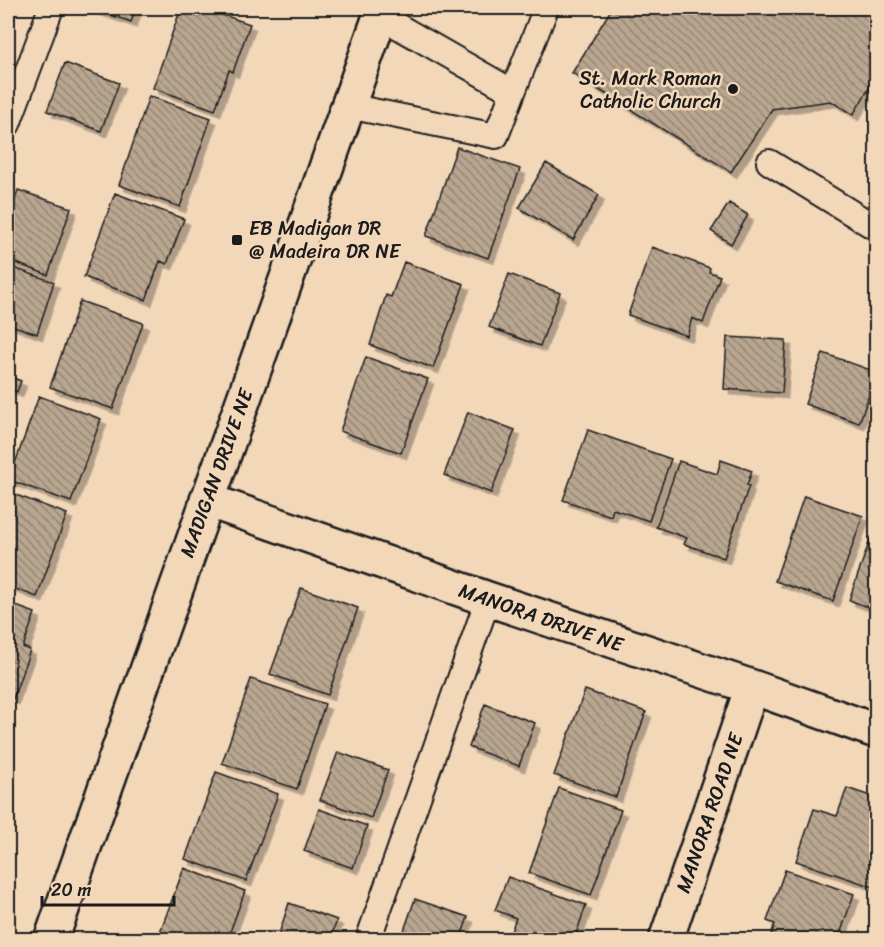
<svg xmlns="http://www.w3.org/2000/svg" width="884" height="947" font-family="Sriracha,sans-serif">
  <defs>
    <pattern id="building-back-hatch" width="6" height="6" patternUnits="userSpaceOnUse" patternTransform="scale(1.5)"><rect width="6" height="6" fill="#b9a690"/><path d="M-1 5l2 2M0 0l6 6M5-1l2 2" fill="none" stroke="#968675"/></pattern>
    <filter id="shadow"><feDropShadow dx="5.5" dy="5.5" stdDeviation="0" flood-color="#0004"/></filter>
  </defs>
  <rect width="100%" height="100%" fill="#f2d7b9"/>
  <filter id="ink" filterUnits="userSpaceOnUse"><feTurbulence type="fractalNoise" baseFrequency=".0167" numOctaves="2"/><feDisplacementMap in="SourceGraphic" scale="12" xChannelSelector="R" yChannelSelector="G"/><feConvolveMatrix kernelMatrix="1 2 1 2 8 2 1 2 1" color-interpolation-filters="sRGB"/></filter>
  <g filter="url(#ink)">
    <path fill="url(#building-back-hatch)" stroke="#1c1c1c" stroke-width="1.5" filter="url(#shadow)" d="M90,8H136L131,22Z
      M181,8H202L250,24L233,72L229,70L215,110L153,88Z
      M612,8H876V77L853,115L831,101L772,109L731,172L572,73Z
      M65,63L119,83L101,131L47,111Z
      M149,96L211,118L180,207L119,185Z
      M457,147L520,169L488,258L426,236Z
      M546,163L599,195L573,240L519,208Z
      M18,190L71,208L48,275L8,260V221Z
      M115,193L184,219L167,264L160,261L146,300L84,277Z
      M729,203L748,215L731,244L711,231Z
      M652,247L710,268L709,272L720,276L703,323L692,318L687,336L628,315Z
      M404,262L464,284L433,368L370,345L386,295L391,297Z
      M8,266L54,282L37,334L8,324Z
      M509,274L560,293L540,346L489,327Z
      M80,301L143,323L113,409L50,387Z
      M727,337L786,340L782,393L724,389Z
      M823,353L876,372V376L859,423L805,404Z
      M366,357L428,379L401,453L340,431Z
      M8,376L21,381L17,392L8,388Z
      M39,396L101,419L71,502L9,480Z
      M468,412L515,430L491,493L444,475Z
      M588,430L671,459L649,521L613,509L611,516L563,500Z
      M721,460L752,471L747,485L749,486L724,558L684,544L687,538L656,527L679,461L717,474Z
      M8,492L67,514L37,597L8,586Z
      M804,496L863,516L833,601L775,581Z
      M871,537L876,539V610L849,600Z
      M301,588L358,608L328,695L270,674Z
      M8,603L35,613L23,647L30,650L13,699L8,697Z
      M251,679L325,704L297,789L222,763Z
      M585,690L646,712L616,797L554,775Z
      M485,704L535,723L519,766L469,747Z
      M338,752L388,770L371,818L320,800Z
      M216,772L278,794L246,881L185,859Z
      M559,788L621,810L591,895L529,873Z
      M847,788L876,798V888L796,861L814,809L837,816Z
      M319,809L367,826L353,868L304,851Z
      M184,868L245,891L227,940H157Z
      M785,870L854,894L838,940H769L775,924L767,921Z
      M508,877L586,905L574,940H508L516,918L495,910Z
      M415,899L468,917L460,940L401,939Z
      M289,903L337,920L330,940H277Z
      M869,932L876,933V940H868Z"/>
    <g fill="none" stroke-linecap="round" stroke-linejoin="round">
      <g stroke="#1c1c1c" stroke-width="28">
        <path id="service" d="M380,16L513,92L546,8
          M348,106L496,136L513,92
          M8,124L51,8
          M769,162L876,228
          M368,940L488,599"/>
      </g>
      <g stroke="#1c1c1c" stroke-width="38">
        <path id="minor" d="M207,500L488,599L752,687L876,731
          M666,940L752,687"/>
      </g>
      <g stroke="#1c1c1c" stroke-width="38">
        <path id="tertiary" d="M51,940L383,8"/>
      </g>
      <use href="#service" stroke="#f2d7b9" stroke-width="24"/>
      <use href="#minor" stroke="#f2d7b9" stroke-width="33"/>
      <use href="#tertiary" stroke="#f2d7b9" stroke-width="33"/>
    </g>
  </g>
  <g fill="#1c1c1c" stroke="#f2d7b9" stroke-width="2">
    <circle cx="733" cy="89" r="6"/>
    <rect x="231" y="234" width="12" height="12" rx="3"/>
  </g>
  <g text-anchor="middle" stroke-width="5" stroke-linejoin="round" paint-order="stroke">
    <g font-size="20" fill="#1c1c1c" stroke="#f2d7b9" text-anchor="end">
      <text x="721" y="85">St. Mark Roman<tspan x="721" dy="23">Catholic Church</tspan></text>
      <text x="249" y="235" text-anchor="start">EB Madigan DR<tspan x="249" dy="23">@ Madeira DR NE</tspan></text>
    </g>
    <g font-size="20" fill="#1c1c1c" stroke="#f2d7b9">
      <text transform="translate(216 473) rotate(-70)" y="7">MADIGAN DRIVE NE</text>
      <text transform="translate(541 617) rotate(19)" y="7">MANORA DRIVE NE</text>
      <text transform="translate(709 813) rotate(-71)" y="7">MANORA ROAD NE</text>
    </g>
  </g>
  <rect width="884" height="947" fill="none" stroke="#f2d7b9" stroke-width="30"/>
  <rect x="15" y="15" width="854" height="917" fill="none" stroke="#1c1c1c" stroke-width="2" filter="url(#ink)"/>
  <path d="M42 896v9h132v-9" fill="none" stroke="#1c1c1c" stroke-width="3"/>
  <text x="51" y="896" font-size="18" fill="#1c1c1c" stroke="#f2d7b9" stroke-width="4.5" paint-order="stroke">20 m</text>
</svg>
